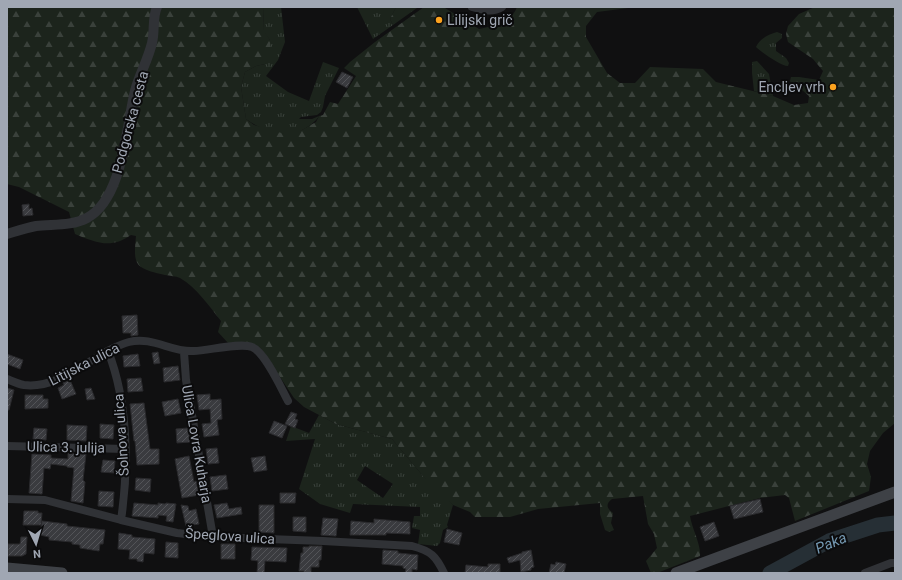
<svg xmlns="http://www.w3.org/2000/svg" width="902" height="580" font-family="Roboto,sans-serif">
  <defs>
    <pattern id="grass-tufts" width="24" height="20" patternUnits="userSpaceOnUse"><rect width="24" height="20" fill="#1c241c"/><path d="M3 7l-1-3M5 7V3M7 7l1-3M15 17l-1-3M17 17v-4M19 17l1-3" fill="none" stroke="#3a413b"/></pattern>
    <pattern id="forest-firs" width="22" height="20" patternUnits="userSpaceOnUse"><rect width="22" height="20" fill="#1c241c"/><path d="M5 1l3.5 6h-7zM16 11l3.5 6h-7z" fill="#3a413b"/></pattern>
    <pattern id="building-hatch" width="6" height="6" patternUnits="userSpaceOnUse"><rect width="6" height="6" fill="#3a3b3f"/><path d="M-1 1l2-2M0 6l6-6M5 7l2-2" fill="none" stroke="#535458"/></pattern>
  </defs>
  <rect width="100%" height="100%" fill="#101011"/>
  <path fill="url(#grass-tufts)" fill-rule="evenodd" d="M263,7H281L285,42L278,60L266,76L288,92L309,101L323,62L339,68L325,96L323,107L321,112L317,115L301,117L299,119H312L319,116C314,125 295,136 284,134C271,132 256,127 246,119L241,87L245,72L256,66L265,64L270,40L264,32Z
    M357,7H396L390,19L393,25L373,39Z
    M777,32L782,34V38L776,43V51L786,58L789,63L788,66C781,66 761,52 756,47C759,39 769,34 777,32Z
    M757,61L769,74L773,96L754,91L752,73V62Z
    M319,415L336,424L392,439L423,476L453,505L447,525L448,527L443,530L440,543L437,546L418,544L420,530L412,528L414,516H420V507L353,504L350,513L320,504L299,489L315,439L286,441L291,426L309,433ZM365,466L393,484L383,498L357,480Z"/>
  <path fill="url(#forest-firs)" d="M7,7H263L264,31L270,40L271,55L265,64L256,66L245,72L241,87L246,119L254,125L285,134L302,130L316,122L319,116L323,115L330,102L338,104L356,76L344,68L350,62L375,42L424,7L445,8L479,29C493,26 512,22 517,7H636L597,12L586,26V37L607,73L620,83H635L650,67L703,69L716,82L773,96L794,105L808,103L809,96L802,90L792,85L790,81L791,77H799L819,80L823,71L813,59L788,42L786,34L788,26L799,14L815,7H895V423L883,433L870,451L867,464L871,477L869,491L795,521L789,498L785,495L760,498L690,516C692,529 701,544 700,556L657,573H651L646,561L657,548L654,534L648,524L643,496L612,499C605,504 607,509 613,513L611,523L614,530L609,532L605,530L600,514V503L538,509L510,517H475L470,512L453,505L433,488L392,439L336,424L304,407L294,398L262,350L251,344H229L218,332L221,321C209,306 197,288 180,278C176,276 170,276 165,275C135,268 133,266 136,236L131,235C111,249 97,243 75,234L69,212L19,187L7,184Z
    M396,7H416L417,8L393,25L390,19Z"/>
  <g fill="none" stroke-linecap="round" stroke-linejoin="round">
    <path stroke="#262f35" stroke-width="15" d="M770,573L829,541L878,525L895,523"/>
  </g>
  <path fill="url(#building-hatch)" stroke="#2a2a2d" d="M342,72L353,77L347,88L336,82Z
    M29,204V209L32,208L33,215L23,216L22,205Z
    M137,315L138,335L131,336V333H123L122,316Z
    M158,352L160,363L154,364L152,353Z
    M7,354L23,360L20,369L7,364Z
    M138,354L140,366L124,367L123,356Z
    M178,366L180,380L164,382L163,368Z
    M141,378L143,391L128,392L127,379Z
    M70,380L76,394L62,399L58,388L64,385L63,383Z
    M7,388L14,390L9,410H7Z
    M91,388L95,399L87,400L85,389Z
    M210,394V400L221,399L222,419L217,420L219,435L204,437L202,424L211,423L210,409L199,410L197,395Z
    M25,395H43V399H48V408L25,409Z
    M178,399L181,413L165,416L162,402Z
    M144,403L150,449H159V464L137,465L135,441H134L130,404Z
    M291,412L297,414L295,419L298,420L295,428L285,424Z
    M274,421L287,426L282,438L269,433Z
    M100,424L114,425L113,439L100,438Z
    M67,425L87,426L86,441L67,440Z
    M34,428L47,429L46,440L33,439Z
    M188,428L190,442L177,443L176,429Z
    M217,448L219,463L208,464L206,449Z
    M68,453L86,454L83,480L85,482L83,503L71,501L74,468L67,467V466L51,464L50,469L44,468L42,494L29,493L32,454L51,455V458L68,459Z
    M189,456L194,482L196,481L199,495L182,498L175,459Z
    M265,456L267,470L254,472L251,458Z
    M103,460L115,461L114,473L101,472Z
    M226,475L228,489L212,491L210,477Z
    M136,478L151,479L150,492L135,490Z
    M99,491L114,492L113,507L98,506Z
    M280,493H296L295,503H280Z
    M760,499L763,512L734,519L730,506Z
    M134,503L158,505V503L165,504L166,503L176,504L173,522L166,521L167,516L158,515V518L132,516Z
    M227,503L229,509L241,507L242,514L217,518L214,505Z
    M181,505L188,506L189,511L196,509L199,524L186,526Z
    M259,505H274V533L259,532Z
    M24,511H38V513H42L41,525H23Z
    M293,517H306V532L293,531Z
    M323,518L338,519L336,536L321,535Z
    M374,519L410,522V534L386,533V535H350L351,521L374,523Z
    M42,521L67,524V526L105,530L103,544H100L99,551L80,548V545L72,544V542L49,540V537L40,535Z
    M714,522L719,536L705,541L700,527Z
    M447,529L462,533L459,545L444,542Z
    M119,533L132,535V537L155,539L154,554L144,553L143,562L137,561V559H129L130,550L118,549Z
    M21,537H27L26,554L22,556H8V544H20Z
    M166,542L178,543V558L165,557Z
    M221,544H235V559H221Z
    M309,546H322L321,560H319V567H311V573H304V571H299L301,553H303V547H309Z
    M252,547L287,548L286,562L265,561L264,573H257L258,561L251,560Z
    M383,550L398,551V553L418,555L417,570L412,569V573H405L406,569L403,568V566L382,564Z
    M531,550L534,567L531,568V570L521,572L520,560L509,563L507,558L522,553V552Z
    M556,562L566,564L564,573H549L551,564L555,565Z
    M488,564H500V573H465L466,565L488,567Z"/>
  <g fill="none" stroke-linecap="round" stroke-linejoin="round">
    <path stroke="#303236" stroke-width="8" d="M472,7C483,10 492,13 502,7
      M108,351C128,402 129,466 121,520
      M184,352L186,380L213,537
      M7,379C12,381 18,384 24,385C62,390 95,351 129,342C153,336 172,353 194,351C207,351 240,342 252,347C265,352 281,388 288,401
      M7,446L125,449
      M7,499L45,500L121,520L177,533L213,537L323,541L412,546C431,551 436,556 444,573
      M865,573L891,563H895"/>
    <path stroke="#303236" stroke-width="10" d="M7,234C17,231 26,228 36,226C53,224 72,226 87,218C123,199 126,127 135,91C139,75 148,60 152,43C155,31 152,18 157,7"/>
    <path stroke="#3e4146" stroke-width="11" d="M7,568L62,573
      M676,573L895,492"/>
  </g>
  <g fill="#fba21e" stroke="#0b0b0c" stroke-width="1.5">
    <circle cx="439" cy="20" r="4"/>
    <circle cx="833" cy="87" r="4"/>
  </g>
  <g text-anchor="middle" stroke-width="4" stroke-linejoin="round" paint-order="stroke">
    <g font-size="14" fill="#a0a7b3" stroke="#0b0b0c" text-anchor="start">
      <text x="447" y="25">Lilijski grič</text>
      <text x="825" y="92" text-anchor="end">Encljev vrh</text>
    </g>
    <g font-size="14" fill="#a0a7b3" stroke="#0b0b0c">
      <text transform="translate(130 122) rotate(-75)" y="5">Podgorska cesta</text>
      <text transform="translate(84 364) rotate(-27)" y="5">Litijska ulica</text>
      <text transform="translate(121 435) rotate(-94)" y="5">Šolnova ulica</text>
      <text transform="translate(197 444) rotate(80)" y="5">Ulica Lovra Kuharja</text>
      <text transform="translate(66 447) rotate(1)" y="5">Ulica 3. julija</text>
      <text transform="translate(230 536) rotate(4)" y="5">Špeglova ulica</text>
    </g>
    <g font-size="15" font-style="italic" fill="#7498b1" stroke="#0b0b0c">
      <text transform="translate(831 543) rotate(-23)" y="5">Paka</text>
    </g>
  </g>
  <rect width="902" height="580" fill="none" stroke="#a0a7b3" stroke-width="16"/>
  <g transform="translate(36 544) rotate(175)" stroke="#0b0b0c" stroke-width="3" paint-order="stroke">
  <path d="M0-3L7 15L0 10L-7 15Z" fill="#a0a7b3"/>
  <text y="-6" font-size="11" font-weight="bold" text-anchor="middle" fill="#a0a7b3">N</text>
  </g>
</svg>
